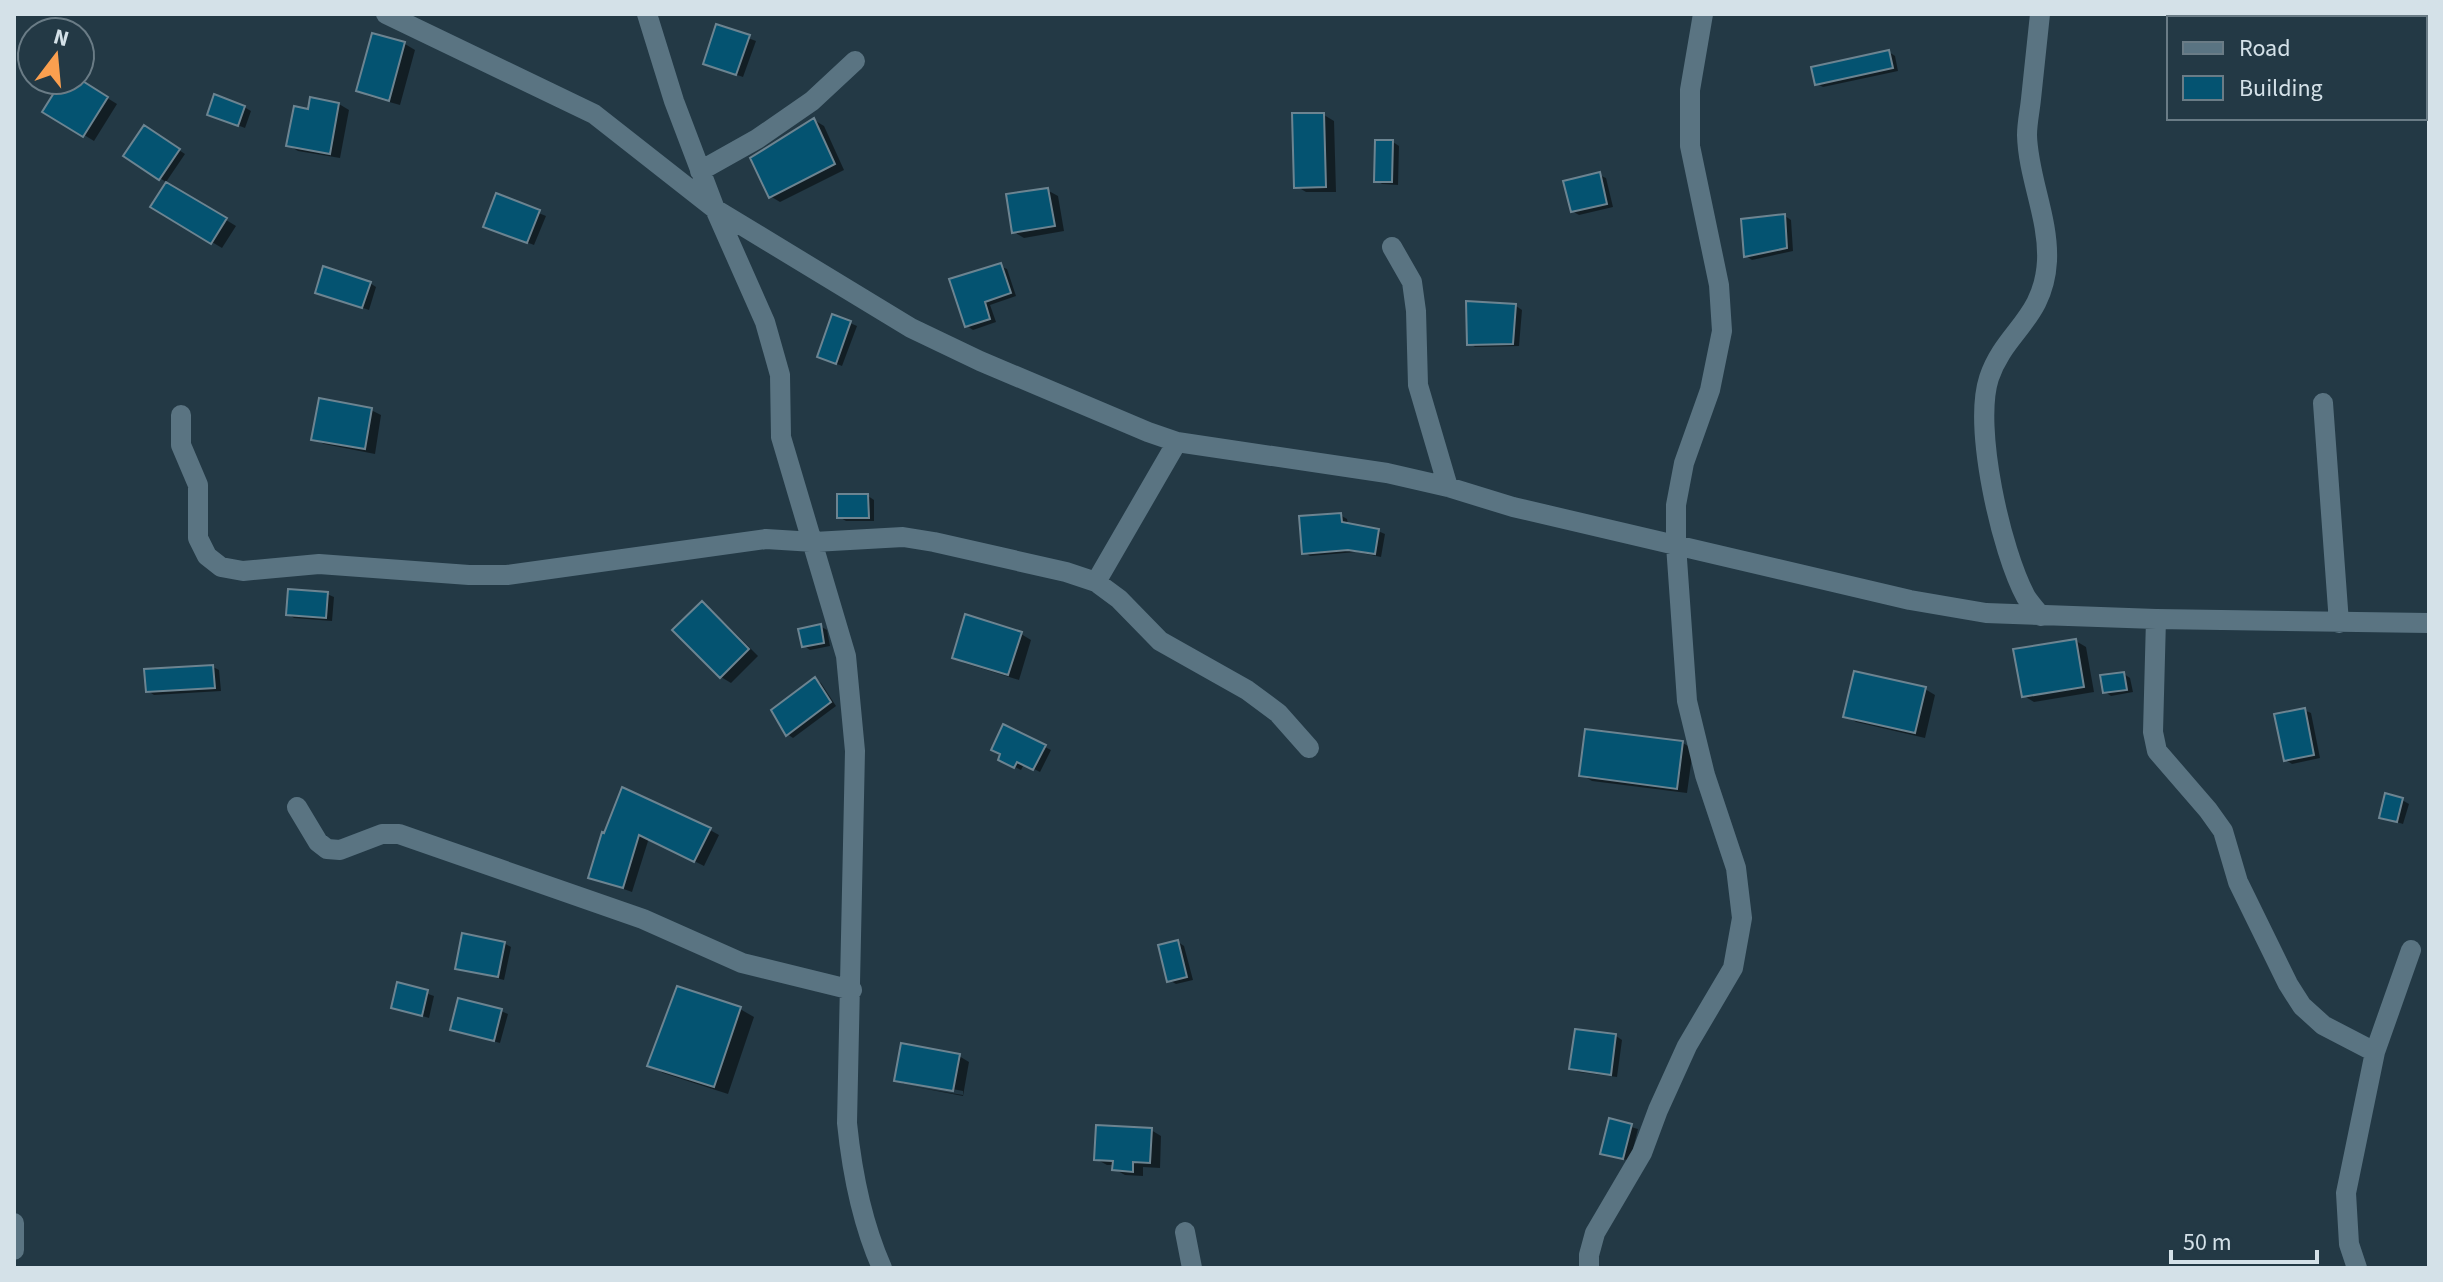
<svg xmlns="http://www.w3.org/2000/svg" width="2443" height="1282" font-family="'Source Sans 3',sans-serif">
  <rect width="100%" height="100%" fill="#233945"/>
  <path fill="#0007" d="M718,27L756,41L743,77L711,66Z
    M373,35L405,44L415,50L400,105L368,96L358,90Z
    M1889,52L1895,56L1898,71L1823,87L1817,84Z
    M64,80H78L117,104L94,141L45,111Z
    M339,104L349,110L340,158L298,151L288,145Z
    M244,107L251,111L245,128L216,117Z
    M1324,115L1334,121L1336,192H1306L1296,186Z
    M814,120L824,126L844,170L780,202L770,196Z
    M145,128L185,154L166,182L126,156Z
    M1393,142L1399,146L1398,185L1382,184L1376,180Z
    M1599,175L1606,178L1613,207L1579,215L1572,211Z
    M167,184L236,226L222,248L153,207Z
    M1047,190L1058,196L1064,231L1024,238L1014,232Z
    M497,196L546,216L534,245L492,229Z
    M1785,216L1791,220L1793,251L1752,260L1746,256Z
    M1000,266L1007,269L1016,296L990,305L996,322L973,330L967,326Z
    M370,283L376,287L369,310L317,292Z
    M1516,306L1522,310L1519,346L1475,347L1469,343Z
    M850,323L857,326L842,366L819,357Z
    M371,410L381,415L375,454L324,444L314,439Z
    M868,496L874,500V521H846L839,517Z
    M1340,515L1347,519L1348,525L1378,531L1385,534L1381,557L1356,552L1310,556L1304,552Z
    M327,594L334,597L332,621L294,618L288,614Z
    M702,604L712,610L758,656L731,683L721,677L675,630Z
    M820,626L827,630L830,646L810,650L804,646Z
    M1021,634L1031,640L1019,680L964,663L954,657Z
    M2076,641L2086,647L2094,692L2034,702L2024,696Z
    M213,667L219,670L221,691L154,695L148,691Z
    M2124,674L2130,678L2133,692L2111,696L2105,692Z
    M815,679L821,683L836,706L793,738L787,734Z
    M1925,689L1935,695L1925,738L1856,722L1846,716Z
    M2304,710L2311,713L2320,758L2292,764L2286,760Z
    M1683,743L1693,749L1687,793L1592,781L1582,775Z
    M1045,747L1051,750L1040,772L1024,764L1021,770L1000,759Z
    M2402,800L2409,804L2403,824L2381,817Z
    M710,830L719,835L704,866L649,838L632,892L590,877L603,835Z
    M1178,942L1184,946L1193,980L1176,984L1169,980Z
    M504,943L511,947L504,980L458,968Z
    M399,984L434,996L429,1018L393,1007Z
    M740,1009L754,1017L728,1094L663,1073L649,1065Z
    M501,1011L508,1014L500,1043L452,1029Z
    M1616,1036L1622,1040L1617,1077L1578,1072L1572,1068Z
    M959,1056L969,1062L963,1096L905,1085L963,1095V1091L904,1080V1084L896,1080Z
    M1610,1121L1638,1129L1630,1161L1603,1153Z
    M1151,1130L1161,1136L1160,1168L1143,1167V1176L1125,1175L1114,1169L1115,1165H1107L1096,1159Z"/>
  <path fill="#045371" stroke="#6c8491" stroke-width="2" d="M716,24L750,35L736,75L703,64Z
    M372,33L405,42L389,101L356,91Z
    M1889,50L1893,68L1815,85L1811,67Z
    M62,80H81L108,97L83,137L42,112Z
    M214,94L245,106L238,126L207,115Z
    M310,97L339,103L330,154L286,146L294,106L308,109Z
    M1292,113H1324L1326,187L1294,188Z
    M814,118L835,164L769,198L750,158Z
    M144,125L180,149L159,180L123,156Z
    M1375,140H1393L1392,182H1374Z
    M1600,172L1607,204L1571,212L1563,181Z
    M166,182L227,218L211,244L150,207Z
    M1048,188L1055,226L1012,233L1006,194Z
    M496,193L540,210L527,243L483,227Z
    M1785,214L1787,248L1744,257L1741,219Z
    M1001,263L1011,293L985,302L990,319L965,327L949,279Z
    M323,266L371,282L362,308L315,293Z
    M1466,301L1516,304L1513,344L1467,345Z
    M832,314L851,321L836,364L817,357Z
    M319,398L372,408L365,449L311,440Z
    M837,494H868L869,518H837Z
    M1341,513L1342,522L1379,529L1375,554L1348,550L1302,554L1299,516Z
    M288,589L328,592L326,618L286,615Z
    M702,601L749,649L720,678L672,630Z
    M965,614L1022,632L1008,675L952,658Z
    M821,624L824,643L802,647L798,629Z
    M2076,639L2084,687L2022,697L2013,649Z
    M213,665L215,688L146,692L144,669Z
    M1854,671L1926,687L1915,733L1843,717Z
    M2124,672L2127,690L2103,693L2100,675Z
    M815,677L831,702L786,736L771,710Z
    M2305,708L2314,755L2284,761L2274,714Z
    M1003,724L1046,745L1033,770L1017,762L1014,768L998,760L1000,754L991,750Z
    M1585,729L1683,741L1677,789L1579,776Z
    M622,787L711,828L694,862L639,835L623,888L588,878L602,832L604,833Z
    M2385,793L2403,798L2397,822L2379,818Z
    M462,933L505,942L498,977L455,969Z
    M1178,940L1187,977L1167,982L1158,945Z
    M397,982L428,990L422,1016L391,1008Z
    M677,986L741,1007L714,1087L647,1066Z
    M458,998L502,1009L494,1041L450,1030Z
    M1575,1029L1616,1034L1611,1075L1569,1069Z
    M901,1043L960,1054L953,1091L894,1081Z
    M1609,1118L1632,1124L1623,1159L1600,1154Z
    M1096,1125L1152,1128L1150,1163L1133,1162V1172L1112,1170L1113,1161L1094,1160Z"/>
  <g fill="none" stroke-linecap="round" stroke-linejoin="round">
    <path stroke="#5a7482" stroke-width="20" d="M386,14L594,114L715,209L911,328L980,361L1148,432L1177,442L1387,473L1448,487L1513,507L1910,600L1986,613L2156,619L2429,623
      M647,14L674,101L715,209L765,322L780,375L781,437L846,656L855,751L847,1123C852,1172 862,1223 882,1268
      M2040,14C2037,42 2034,70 2031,99C2030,110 2027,123 2027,135C2028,177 2049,218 2047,261C2044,319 2004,332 1989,378C1973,427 2001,551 2026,597C2030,603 2036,610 2041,616
      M700,171L757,139L812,101L855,61
      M1392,247L1412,282L1416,311L1418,385L1448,487
      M2323,403L2339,623
      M181,415V445L198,485V538L207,556L221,567L243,571L319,564L469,575H507L766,539L814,542L903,537L934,542L1066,572L1096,582L1119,599L1160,641L1247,690L1278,713L1309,748
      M1096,582L1177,442
      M2156,619L2153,732L2157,751L2208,810L2223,831L2238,882L2288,984L2302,1006L2323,1025L2375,1052
      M297,807L318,842L327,849L340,850L382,834H399L643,919L742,963L852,990
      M14,1223V1250
      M1185,1232L1192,1268
      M1589,1268V1255L1595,1233L1642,1153L1658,1110L1687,1046L1733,968L1742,918L1736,868L1705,775L1687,701L1676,545V505L1684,463L1710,390L1722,331L1719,285L1690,146V90L1703,14
      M2357,1268L2349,1244L2346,1193L2375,1052L2411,950"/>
  </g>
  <rect width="2443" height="1282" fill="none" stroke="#d4e1e8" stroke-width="32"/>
  <rect x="2167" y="16" width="260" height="104" fill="#233945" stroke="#6a7c86" stroke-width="2"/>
  <rect x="2183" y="42" width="40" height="12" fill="#5a7482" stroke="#6a7c86" stroke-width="2"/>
  <text x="2239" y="56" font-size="24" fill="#d4e1e8">Road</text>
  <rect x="2183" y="76" width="40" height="24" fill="#045371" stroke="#6a7c86" stroke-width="2"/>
  <text x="2239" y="96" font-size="24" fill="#d4e1e8">Building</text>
  <g transform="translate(56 56) rotate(16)"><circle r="38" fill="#233945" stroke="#6a7c86" stroke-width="2"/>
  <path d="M0-6L14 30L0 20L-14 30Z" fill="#fa9f4f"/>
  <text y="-12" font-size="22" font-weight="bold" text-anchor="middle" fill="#d4e1e8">N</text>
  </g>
  <path d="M2171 1250v12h146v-12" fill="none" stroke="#d4e1e8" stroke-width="4"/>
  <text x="2183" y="1250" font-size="24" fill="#d4e1e8" stroke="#233945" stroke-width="6" paint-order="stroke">50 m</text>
</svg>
